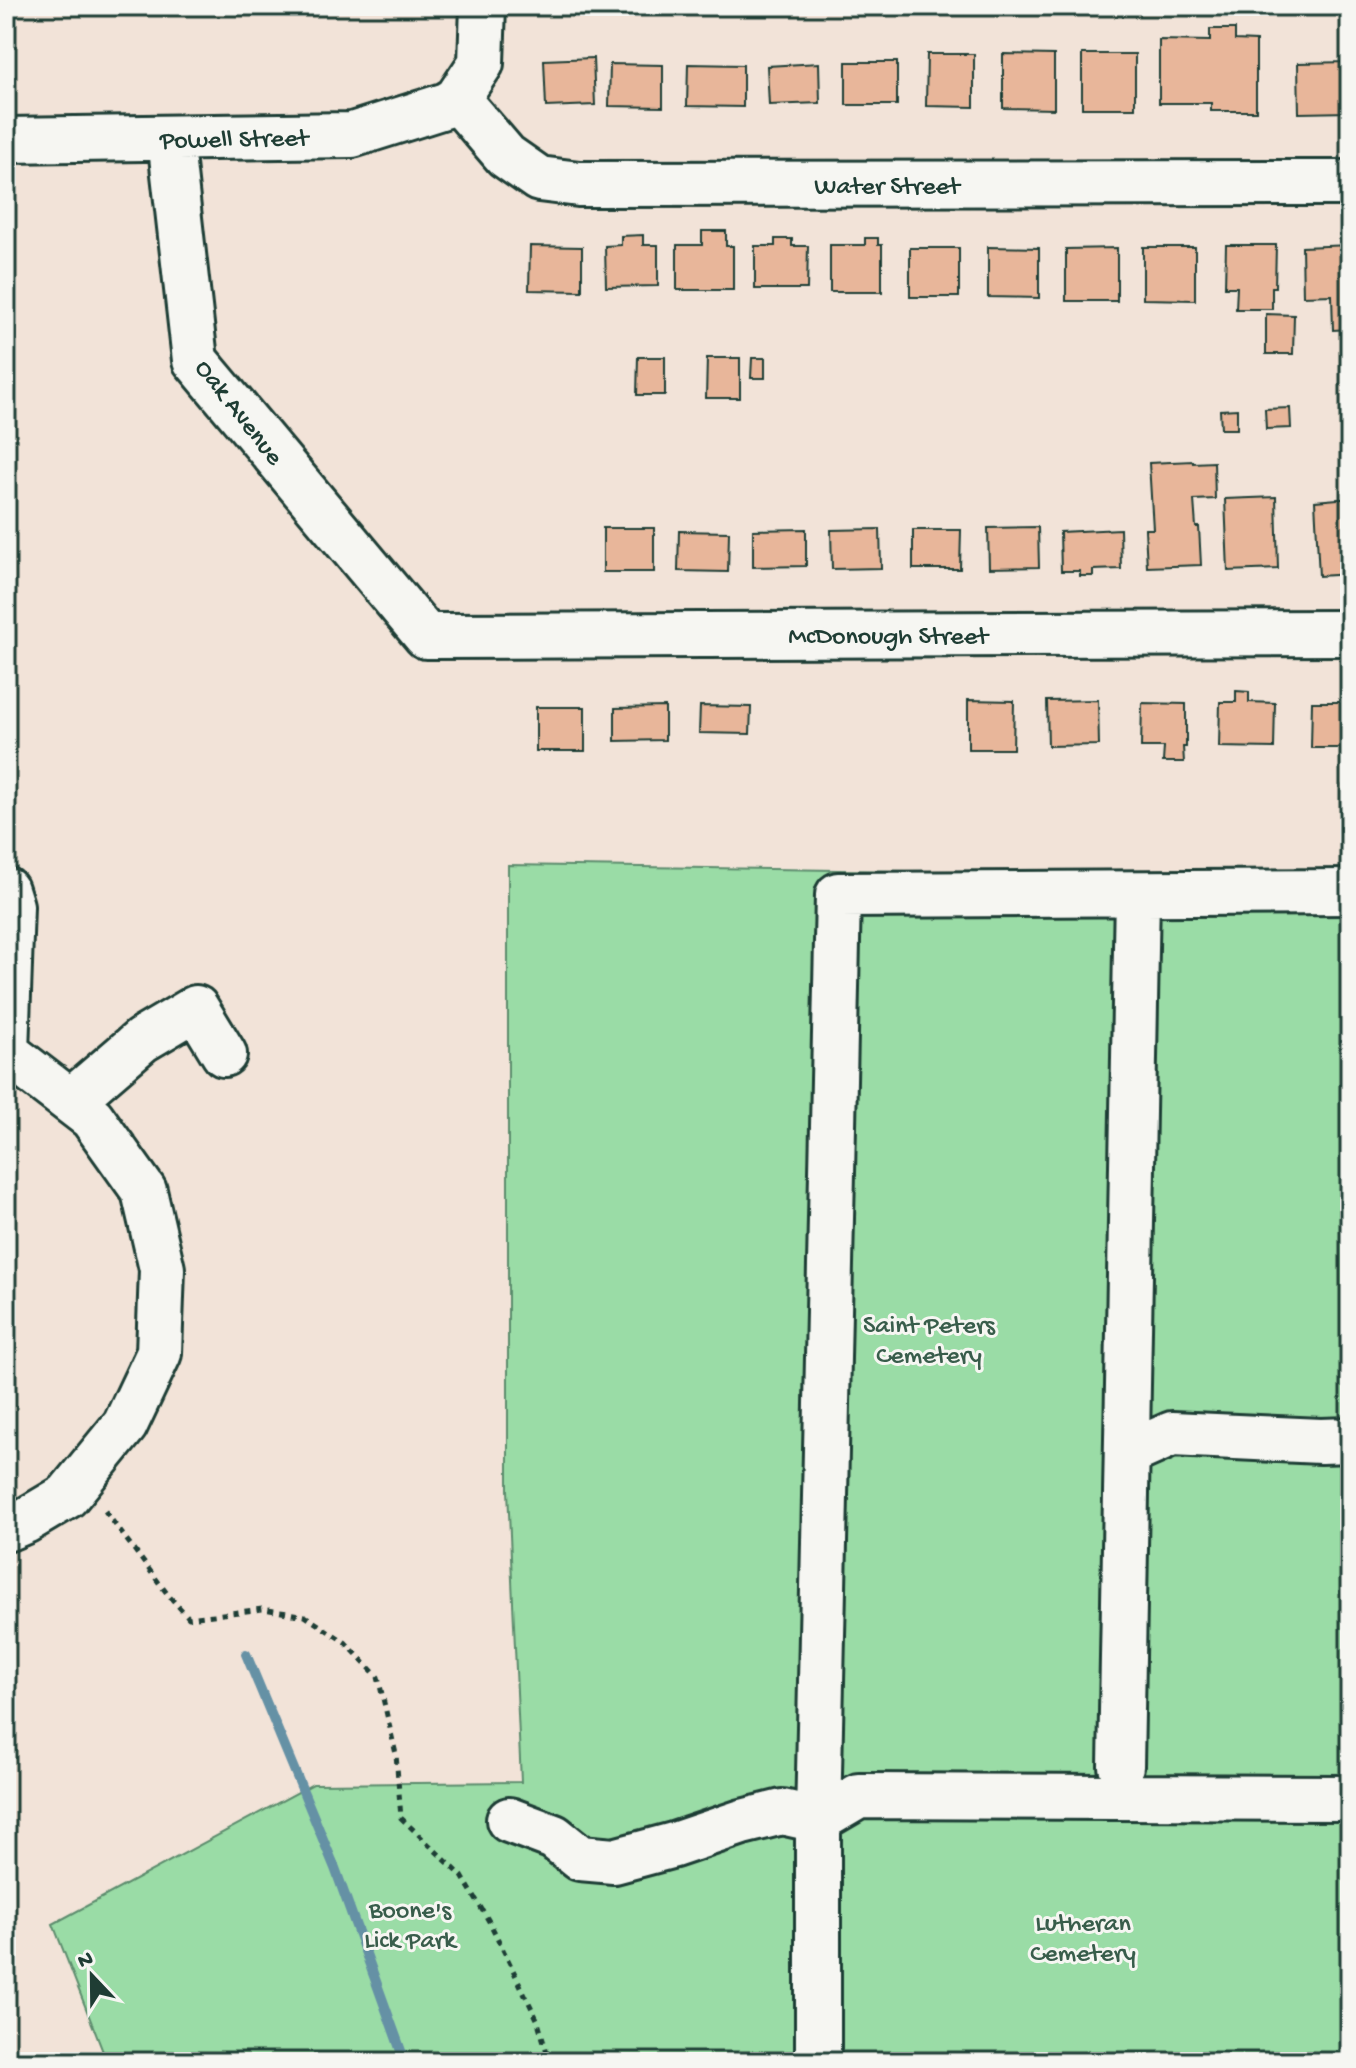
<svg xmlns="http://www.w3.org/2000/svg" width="1356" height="2068" font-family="'Gochi Hand',sans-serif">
  <rect width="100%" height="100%" fill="#f2e3d8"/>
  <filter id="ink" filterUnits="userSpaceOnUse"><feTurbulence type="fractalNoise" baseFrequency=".0125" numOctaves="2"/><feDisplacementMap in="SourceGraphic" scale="16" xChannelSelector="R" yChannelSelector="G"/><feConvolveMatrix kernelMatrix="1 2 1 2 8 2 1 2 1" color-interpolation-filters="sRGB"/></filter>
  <g filter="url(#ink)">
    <path fill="#9adca6" stroke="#5c8c6d" stroke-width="2" d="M508,865L1168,875L1350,906V2062H107L53,1924L313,1784L521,1782L508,1490Z"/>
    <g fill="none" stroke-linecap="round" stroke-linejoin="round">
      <path stroke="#6591a5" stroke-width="10" d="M246,1654L335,1868L405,2062"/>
    </g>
    <path fill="#e8b69a" stroke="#1f3d34" stroke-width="2" d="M1210,29H1235V40L1256,41V111H1211V103H1159V40L1210,41Z
      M927,54H974V107L926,106Z
      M1003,54L1054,55V109L1003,108Z
      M1082,54H1135V108H1082Z
      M593,58L595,105L546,107L544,60Z
      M846,62H897V105H846Z
      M1350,62V112L1299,113L1298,63Z
      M819,63L820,103L769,105L767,66Z
      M610,64L663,65V107L609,106Z
      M688,64L743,65V107L687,106Z
      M702,231H726V246H733V290H677V245H702Z
      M643,235V245H658V286L606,287L605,246L621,245V236Z
      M865,238H878V245H882V292H830V245H865Z
      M775,239H792V246H808L807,289H755V246H775Z
      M1226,245H1276L1275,287H1272V309H1236L1237,287H1225Z
      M1350,245V329L1333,330L1332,295L1303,296L1302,247Z
      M530,246L582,247V291L529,290Z
      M988,247L1039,248V298L988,297Z
      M1143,247H1195V300L1143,299Z
      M910,248H959V297H910Z
      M1117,248V301H1066V249Z
      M1266,314L1294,315L1293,354H1266Z
      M638,357H665V395H637Z
      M707,358H740V398H706Z
      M752,358H765V378H751Z
      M1290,408L1291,428L1266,429L1265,409Z
      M1237,409V429H1221L1220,410Z
      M1193,461V463L1214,462L1215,499L1194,500L1196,527H1199L1201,565L1147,567L1145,529H1153L1149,463Z
      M1276,497L1278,569L1228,571L1225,499Z
      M1338,499H1350V574L1319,576L1315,501Z
      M1038,527L1039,567L989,568L988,528Z
      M603,528H654V572H603Z
      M806,529V566L753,567V530Z
      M880,529L881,568L832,569L831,530Z
      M1120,529L1121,569L1093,570V576H1080V571H1061L1060,532Z
      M913,530H961L960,569H913Z
      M679,531L729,532L728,572L678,571Z
      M1236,691L1249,692V702L1275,703L1274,748L1219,747L1220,702H1236Z
      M968,700L1014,701L1013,749H968Z
      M1098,700L1099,745L1048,746L1047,701Z
      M1312,702H1350V748H1311Z
      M1142,703L1186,704V747H1183L1184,762H1163L1164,747H1141Z
      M700,706L751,707L750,734L699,733Z
      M536,707H585V751H536Z
      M665,707V740L615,741V708Z
      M1343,785H1350V831H1343Z"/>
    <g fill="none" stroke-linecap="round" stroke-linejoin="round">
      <g stroke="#1f3d34" stroke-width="50">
        <path id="minor" d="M457,99L506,156L539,179L579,184L1350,183
          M170,138L195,360L426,636L1350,633
          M6,140L352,135L447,105L457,99L481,63L483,6
          M6,890L11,906L6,1052
          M71,1101L142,1040L196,1008L224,1054
          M1127,1454L1172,1434L1321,1441L1350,1440
          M6,1529L25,1521L67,1496L125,1425L159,1353L162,1269L144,1191L92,1118L6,1052
          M1121,1766L1137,894
          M509,1820L554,1837L580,1858L614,1861L674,1845L742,1822L782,1812L818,1820L838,895L1350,892
          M818,2062V1820L859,1796L1350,1798"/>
      </g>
      <path stroke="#1f3d34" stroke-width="5" stroke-dasharray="6 6" stroke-linecap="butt" d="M105,1511L169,1596L189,1618L263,1609L305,1616L345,1642L378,1677L396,1754L401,1818L462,1876L490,1923L537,2019L550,2062"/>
      <use href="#minor" stroke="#f6f6f2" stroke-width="44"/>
    </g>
  </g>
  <g text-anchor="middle" stroke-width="6" stroke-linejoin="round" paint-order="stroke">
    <g font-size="26" fill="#1f3d34" stroke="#f6f6f2">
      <text transform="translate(234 137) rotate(-1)" y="9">Powell Street</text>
      <text x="887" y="193">Water Street</text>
      <text transform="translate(241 411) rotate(52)" y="9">Oak Avenue</text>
      <text x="888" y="643">McDonough Street</text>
    </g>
    <g font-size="26" fill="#385d4b" stroke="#f6f6f2">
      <text x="929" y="1332">Saint Peters<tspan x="929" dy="30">Cemetery</tspan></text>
      <text x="410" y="1917">Boone's<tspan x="410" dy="30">Lick Park</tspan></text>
      <text x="1083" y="1930">Lutheran<tspan x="1083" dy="30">Cemetery</tspan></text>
    </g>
  </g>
  <rect width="1356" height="2068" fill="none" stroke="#f6f6f2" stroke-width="32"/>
  <rect x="16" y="16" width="1324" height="2036" fill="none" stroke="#1f3d34" stroke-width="3" filter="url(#ink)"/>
  <g transform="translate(92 1976) rotate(338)" stroke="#f6f6f2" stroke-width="6" paint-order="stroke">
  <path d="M0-6L14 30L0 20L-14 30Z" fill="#1f3d34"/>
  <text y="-12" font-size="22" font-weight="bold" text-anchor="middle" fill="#1f3d34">N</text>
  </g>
</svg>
